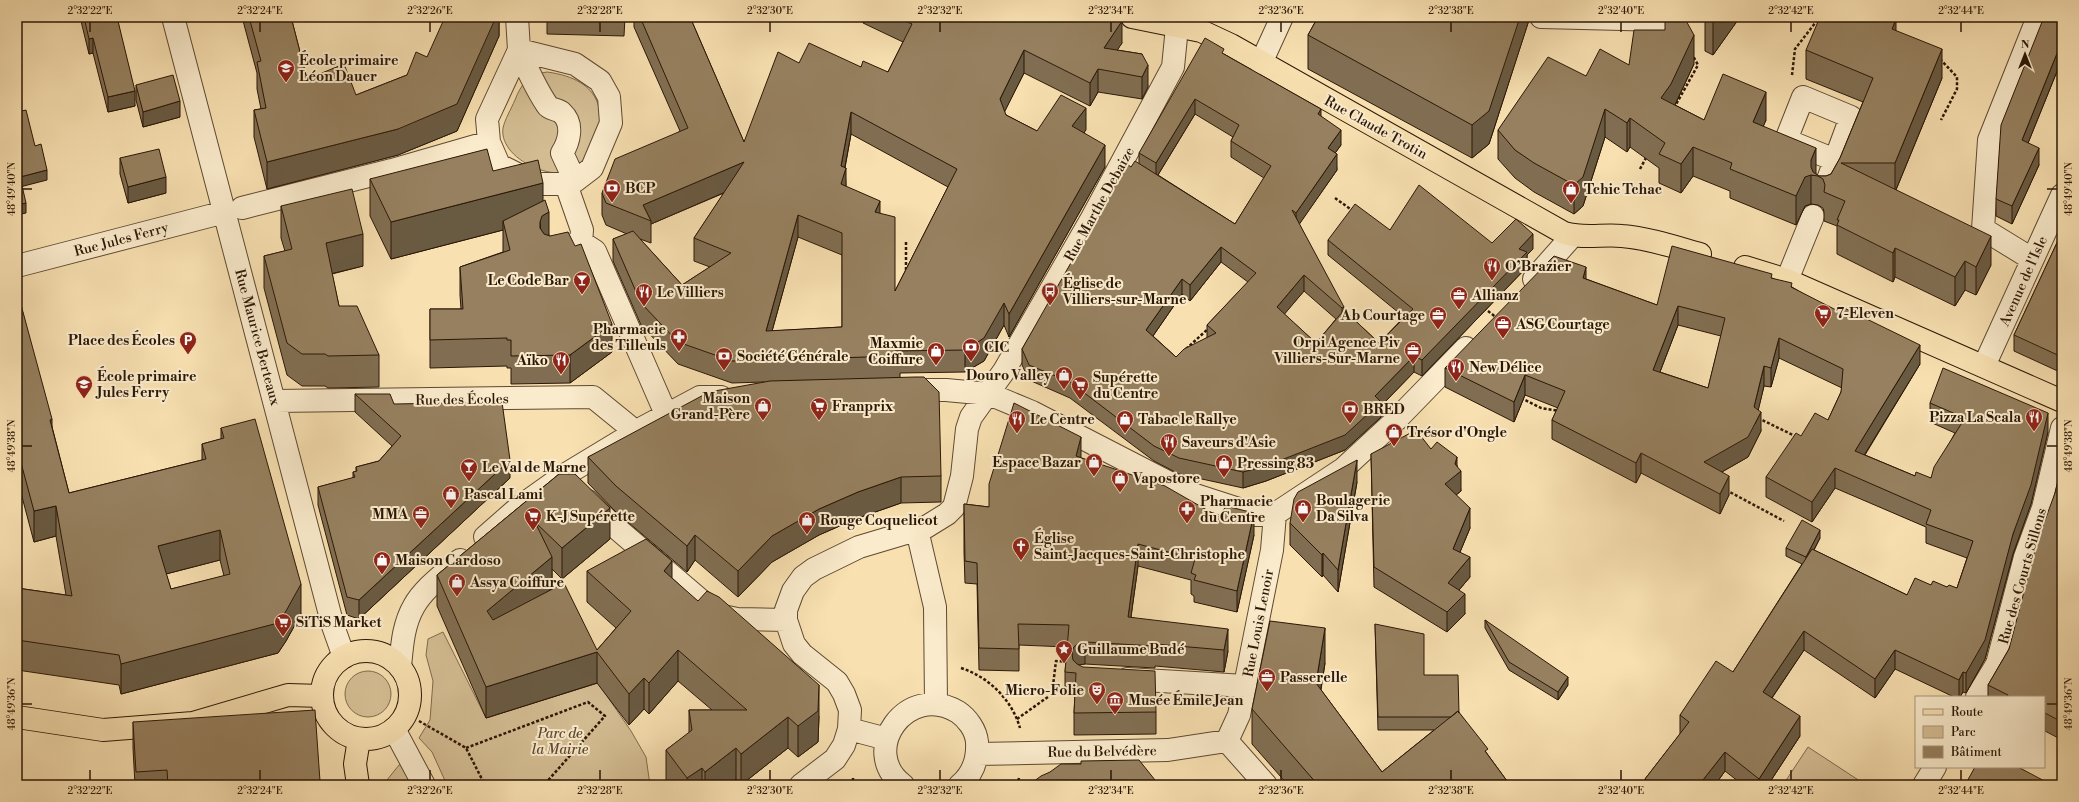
<svg xmlns="http://www.w3.org/2000/svg" width="2079" height="802" font-family="'Libre Bodoni',serif">
  <rect width="100%" height="100%" fill="#f8e0b1"/>
  <filter id="stains"><feTurbulence type="fractalNoise" baseFrequency=".005" numOctaves="4"/><feColorMatrix values="0 0 0 0 .2 0 0 0 0 .09 0 0 0 0 .02 0 0 0 .5 -.17"/></filter>
  <radialGradient id="worn" r=".72"><stop offset=".6" stop-color="#630" stop-opacity="0"/><stop offset="1" stop-color="#630" stop-opacity=".3"/></radialGradient>
  <path fill="#d5be94" stroke="#806a4d" d="M547,72C602,79 613,115 585,161C568,190 498,162 503,128C505,119 511,109 515,100C521,84 529,74 547,72Z
    M443,632L486,718L598,683L631,731L646,757L650,785H447L432,752L419,738L430,720L433,681L426,655L428,639Z
    M345 694a23 23 0 1 1 46 0a23 23 0 1 1-46 0Z
    M1808,747L1866,785H1783Z
    M399,765H404L412,785H383Z"/>
  <g fill="none" stroke-linecap="round" stroke-linejoin="round">
    <g stroke="#5e4931" stroke-width="24">
      <path id="minor" d="M173,17L333,626L344,657
        M1541,17L1663,20L1671,17
        M519,50C527,69 535,87 547,105C550,110 558,109 562,113C574,124 569,142 562,153L575,181
        M1261,63L1282,17
        M489,142L487,119L519,50L517,17
        M566,184L582,230L581,242
        M1823,193L1851,117L1803,97L1786,140L1835,160
        M242,208L392,170L489,142L499,165L537,184H566L575,181L592,168L611,123L609,97L600,81L575,64L519,50
        M552,252L581,242L595,251L666,414
        M2032,259L1983,229L1989,140L2038,17
        M17,266L225,212
        M1534,279L1573,235
        M1787,280L1813,216
        M1984,366L2062,195
        M907,390H946L989,394L1032,412L1189,493L1257,515L1275,514L1343,469L1396,420L1466,348
        M275,401L593,397L636,432
        M588,501L608,521L718,615L737,619L786,620
        M917,530L935,607L936,703
        M485,537L518,508L563,476L644,427L700,397H721
        M400,667C402,646 403,625 414,606C424,588 444,574 460,560
        M1127,679L1245,686
        M1977,697L1997,664L2025,557L2043,508L2062,428
        M394,729L424,785
        M849,729L887,739
        M977,754L1168,750L1227,741
        M801,785L835,759L844,745L849,729L850,710L844,694L837,682L802,654L794,644L786,620V610L793,591L803,577L814,569L859,547L926,527L947,514L954,507L962,476L967,429L971,417L1004,371L1092,218L1173,67L1178,17
        M903,785C858,751 907,681 958,712C967,718 976,730 977,742C978,759 973,774 960,785
        M1266,785L1227,741L1239,715L1272,550L1275,514
        M1924,785L1935,767"/>
    </g>
    <g stroke="#2b1706" stroke-width="24">
      <path id="major" d="M1132,17L1201,31L1231,45L1564,233C1583,239 1603,234 1622,236C1648,238 1675,247 1700,254
        M1745,267L1787,280L2062,401
        M322 695a44 44 0 1 1 88 0a44 44 0 1 1-88 0Z
        M17,717L103,730L193,723L288,695L322,696
        M358,785L355,764L359,739"/>
    </g>
    <path stroke="#2b1706" stroke-width="2.5" stroke-dasharray="3 2" stroke-linecap="butt" d="M1940,59L1957,77V89L1941,120
      M1792,75L1795,49L1819,18L1823,17
      M1674,108L1698,65L1693,56
      M1640,169L1647,156
      M1335,198L1353,211
      M906,242V271
      M1484,308L1497,318
      M1186,349L1209,328
      M1521,398L1541,408L1559,411
      M1758,418L1797,437
      M1726,490L1784,521
      M961,668C989,677 1012,700 1020,728
      M1017,719L1052,694L1056,661L1067,662
      M419,721L466,748L485,785
      M466,748L588,702L605,716L544,785
      M853,778V785
      M1017,785L1019,778"/>
    <use href="#minor" stroke="#faebcc" stroke-width="22"/>
    <use href="#major" stroke="#f8e0b1" stroke-width="22"/>
  </g>
  <path fill="#816e52" stroke="#2b1706" fill-rule="evenodd" d="M80,17H117L135,106L108,112L93,53L89,54Z
    M242,17H291L307,79L356,95L407,75L427,57L499,17V36L457,131L398,155L267,189L254,137V110L261,109L257,89V73Z
    M547,17H625L624,36L547,34Z
    M634,17H690L744,142L799,63L861,67L888,72L903,42L863,23V17H1114L1122,43L1117,50L1142,54L1148,87L1142,99L1098,92L1090,106L1024,73L1004,112L1006,115L1037,131L1086,130L1084,132L1105,167L1009,337L1004,325L984,361L965,372L900,373V377L941,476V502L901,503L858,518L819,535L772,562L738,597L695,560L687,572L616,512L588,483V457L764,382L732,383L678,364L641,325L613,261V239L627,234L606,225L602,215V193L680,131L634,27ZM851,134L948,187L895,291L880,213L846,187L845,168ZM724,193L694,238V261L710,267L682,285L640,239L651,243V224ZM798,237L842,255V327L772,331Z
    M1318,17H1530L1529,20L1489,144L1472,158L1308,69V35Z
    M1705,17H1740L1713,55L1705,51Z
    M1896,31L1942,78L1896,190L1991,265L1976,295L1965,290L1955,306L1895,277L1893,282L1837,254V226L1824,221V212L1823,208L1818,205L1811,204L1805,206L1796,225L1730,198V191L1693,176L1681,193L1659,183V168L1630,147L1627,152L1605,137L1583,206L1574,214L1534,192L1515,178L1498,159V130L1586,76L1629,65L1694,64L1675,105L1704,120H1766L1763,126L1816,174L1819,176H1826L1831,174L1840,158L1863,102L1806,79V50Z
    M1224,54L1321,116L1341,145L1335,153L1337,170L1299,224L1344,310L1379,343L1404,317L1328,255V240L1390,230L1492,243L1533,249L1527,255V267L1422,376L1414,372L1381,406V417L1345,450L1266,481L1243,488L1179,474L1154,461L1070,398L1029,380L1022,365V349L1131,167L1139,164V153ZM1195,114L1233,137L1231,141V157L1264,178L1235,224L1158,175ZM1221,262L1248,282L1207,325V338L1176,357L1153,336L1182,294L1190,301ZM1304,291L1336,319L1316,343L1284,314Z
    M2062,59L2028,143L2039,165L2012,224L1996,216V199Z
    M136,85L180,117L143,127L136,100Z
    M120,158L166,193L128,203L120,174Z
    M493,171L543,201L549,236L612,352L570,383L511,384V368H507V366L430,368V309H461L460,295V267L503,252V230L391,259L370,216V179Z
    M281,206L363,266L332,274L339,306L379,355V387L328,388L325,386H302L287,375L264,288V256L285,251L281,238Z
    M2062,232V373L2014,351V335Z
    M1772,278L1792,287L1920,364L1865,455L1915,476L1931,478L1955,433L1930,422V403L2048,432L2031,504L2013,554L1985,659L1966,693L1963,692L1960,697H1954L1895,669L1875,698L1804,650L1772,698L1800,736L1768,785H1743L1725,771L1715,785H1645V779L1680,734V715L1733,672L1802,564L1786,556V548L1820,538L1814,550L1907,595L1931,585L1947,587L1957,588L1967,558L1926,543V527L1835,488L1812,522L1766,497V477L1801,436L1828,420L1841,392L1842,388L1779,358L1771,387L1764,386L1758,410L1761,431L1748,457L1722,472L1729,495L1720,514L1641,473L1636,483L1552,439V420L1558,408L1525,395L1514,422L1445,387V368L1586,279L1657,305ZM1678,325L1721,336L1708,388L1660,372Z
    M17,290L69,493L202,460V444L221,439V428L301,614L286,641L278,653L121,694L119,685L17,670V588L66,595L56,536L34,542L17,478ZM220,560L224,576L171,589L166,574Z
    M355,394L394,404L510,478L359,619L347,615L318,505V487L353,478V472H356V467L379,461L392,446L355,412Z
    M1431,449L1457,465L1461,491L1456,495L1470,528L1460,552L1470,577L1459,590L1465,614L1447,632L1374,587L1371,454Z
    M1081,458L1219,517L1254,535L1237,612L1194,602V596L1191,594V580L1138,566L1131,617L1228,651L1224,672L1155,666V668L1085,664L1078,665L1156,712V734L1074,735V713L1075,695L1065,694V672L1067,647L1019,645V671L979,670L977,584L965,583L964,552V504L989,507Z
    M2062,464V740L2045,731L2044,697H1988V685L2009,649L2055,493Z
    M559,474L610,539L562,579L552,569V588L547,592L597,650L616,628L587,602V571L672,578L819,716L818,742L798,757L788,748L741,785L736,779L728,785H669L666,781V750L689,733V710H712L678,681L649,714L644,709L629,725L597,683L486,718L437,606V575Z
    M1357,482L1338,592L1323,575L1322,577L1290,545V523Z
    M1485,620L1568,685L1558,700L1509,670L1485,628Z
    M1375,624L1424,675L1459,713L1488,755L1510,785H1288L1252,744V709L1325,663L1321,690L1382,772L1434,730H1378Z
    M133,722L320,781V785H135L133,748Z"/>
  <path fill="#695a42" stroke="#2b1706" d="M496,17H499V36L457,131L398,155L267,189V162L398,129Z
    M1520,17H1530L1529,20L1489,144L1472,158V125Z
    M1714,17H1740L1713,55V19Z
    M1896,19V48L1892,29Z
    M1122,21V43L1104,70V48Z
    M1694,35V64L1671,113L1661,98Z
    M93,38V53L89,54V39Z
    M2062,41V59L2022,158V140Z
    M1942,49V78L1895,192V163Z
    M1024,50V73L1000,121V99Z
    M1148,65V87L1142,99V77Z
    M1098,69V92L1090,106V83Z
    M135,91V106L108,112V97Z
    M1766,92V120L1753,151V122Z
    M1195,99V114L1156,178V163Z
    M180,101V117L143,127V112Z
    M1086,108V130L1072,148V126Z
    M1321,109V124L1318,114Z
    M1605,109V137L1583,206L1574,214V185Z
    M851,112V134L843,177L846,168V190L841,207V166Z
    M1630,118V147L1627,152V123Z
    M1341,130V145L1328,163V148Z
    M1105,145V167L1009,337V314Z
    M1693,147V176L1681,193V164Z
    M1816,148V175H1811V204L1805,206L1796,225V196Z
    M2039,148V165L2012,224V206Z
    M1337,154V170L1296,229V213Z
    M744,162V184L651,224V221L643,205Z
    M47,170V180L20,187V177Z
    M166,177V193L128,203V187Z
    M543,183V215L549,212V240L542,244L540,222L503,221V230L391,259V222Z
    M880,201V223L875,212Z
    M26,203V213L17,215V205Z
    M798,215V237L766,353V331Z
    M363,234V266L326,275V243Z
    M1533,234V249L1527,255V267L1422,376V360L1519,249Z
    M1991,236V265L1976,295V267Z
    M1221,247V262L1190,301V285Z
    M1895,248V277L1893,282V253Z
    M1965,261V290L1955,306V277Z
    M1586,267V287L1583,278Z
    M1304,275V291L1277,323V307Z
    M1182,279V294L1146,346V330Z
    M1004,303V325L984,361L965,372V350Z
    M1678,306V325L1653,390V370Z
    M1344,307V322L1342,324V308Z
    M612,324V352L570,383V355Z
    M1779,338V358L1771,387V368Z
    M1920,345V364L1855,470V451Z
    M1414,356V372L1381,406V417L1345,450L1266,481L1243,488V472L1375,396Z
    M1764,366V386L1755,424L1761,412V431L1748,457L1704,482V462L1754,407Z
    M1525,375V395L1514,422V402Z
    M2048,413V432L2031,504L2013,554L1985,659L1966,693V673L2013,534Z
    M52,419V449L50,420Z
    M1081,437V459L1076,456Z
    M1641,453V473L1636,483V463Z
    M1457,457V474L1461,471V491L1445,504V484L1455,464Z
    M510,460V478L359,619V600Z
    M1357,460V482L1338,592V570Z
    M1835,468V488L1812,522V502Z
    M1729,476V495L1720,514V494Z
    M901,477V503L858,518L819,535L772,562L738,597V571L772,536L819,509L858,492Z
    M56,506V536L34,542V511Z
    M610,508V539L562,579V548Z
    M1470,508V528L1453,569V549Z
    M1254,513V535L1237,612V591Z
    M220,530V560L158,576V546Z
    M1820,530V538L1806,565V557Z
    M695,535V560L687,572V546Z
    M1138,544V566L1128,638V617Z
    M1323,553V575L1322,577V555Z
    M552,557V588L487,642V611Z
    M1470,557V577L1448,603V583Z
    M672,561V592L664,571Z
    M301,584V614L286,641L278,653L121,694V664Z
    M1465,594V614L1447,632V612Z
    M1325,628V663L1316,718V683Z
    M1228,629V651L1224,672V650Z
    M1804,631V650L1763,711V692Z
    M1085,642V664L1078,665L1073,669L1072,654L1073,648L1078,643Z
    M678,650V681L649,714V683Z
    M1895,650V669L1875,698V679Z
    M597,652V683L486,718V687Z
    M1963,672V692L1960,697H1959V680Z
    M1568,677V685L1558,700V692Z
    M644,678V709L629,725V694Z
    M819,685V716L818,742L798,757V726Z
    M2045,713V731L2044,732V714Z
    M1800,716V736L1768,785H1759V779Z
    M788,717V748L741,785V754Z
    M736,748V779L728,785H705V772Z
    M1725,752V771L1715,785H1699Z
    M702,768V785H687V778Z"/>
  <path fill="#96805f" stroke="#2b1706" fill-rule="evenodd" d="M84,17H117L135,91L108,97L93,38L89,39Z
    M249,17H291L307,79L344,64L356,95L407,75L416,52L427,57L445,17H496L457,104L398,129L267,162L254,110L266,108L257,62L261,61Z
    M640,17H690L744,142L778,52L799,63L809,43L861,67L863,61L888,72L912,24L897,17H1114L1122,21L1104,48L1142,54L1148,65L1142,77L1098,69L1090,83L1024,50L1000,99L1006,115L1037,131L1061,95L1086,108L1072,126L1105,145L1009,314L1004,303L984,338L965,350L895,351L900,356L732,361L678,342L641,303L613,239L633,231L682,285L731,253L694,238L744,162L643,205L651,221L606,203L602,193L615,159L688,128ZM851,112L957,169L895,291V217L875,212L880,201L841,184L846,168L841,166ZM798,215L842,233V327L766,331Z
    M1318,17H1520L1489,111L1472,125L1308,35Z
    M1665,17H1684L1694,35L1671,84L1661,98L1704,120L1723,74L1766,92L1753,122L1816,148L1811,160V167L1813,172L1819,176H1826L1831,174L1840,158L1873,78L1806,50L1820,17H1891L1896,19L1892,29L1942,49L1895,163H1841L1991,236L1976,267L1965,261L1955,277L1895,248L1893,253L1837,225L1839,220H1837L1845,201L1824,192L1825,185L1823,179L1818,176L1811,175L1805,177L1796,196L1730,169L1732,163L1693,147L1681,164L1659,154L1665,143L1630,118L1627,123L1605,109L1583,177L1574,185L1534,163L1515,150L1498,130L1548,57L1586,76L1600,49L1629,65L1634,30H1665Z
    M2044,17H2062V41L2022,140L2039,148L2012,206L1996,199L2001,125Z
    M1205,38L1224,49L1222,53L1321,109L1318,114L1341,130L1328,148L1337,154L1296,213L1292,210L1344,307L1342,308L1304,275L1277,307L1316,343L1344,310L1379,343L1413,309L1328,240L1355,204L1390,230L1419,185L1492,243L1516,219L1533,234L1519,249L1527,252L1422,360L1414,356L1375,396L1381,402L1345,435L1266,466L1243,472L1179,458L1154,446L1070,382L1029,365L1022,349L1127,164L1131,167L1135,161L1235,224L1271,166L1231,141L1239,125L1195,99L1156,163L1139,153ZM1221,247L1256,273L1207,325L1216,333L1184,349L1176,357L1146,330L1182,279L1190,285Z
    M173,75L180,101L143,112L136,85Z
    M26,110L35,146L41,144L47,170L20,177L26,203L17,205V112Z
    M159,149L166,177L128,187L120,158Z
    M487,149L493,171L538,160L543,183L391,222L370,179Z
    M352,189L363,234L326,243L339,306H357L379,355L328,356L325,354H302L287,343L264,256L292,249L281,206Z
    M545,200L549,212L542,216L540,222V228L544,234L550,236L568,232L575,246L581,244L612,324L570,355L511,356V340H507V338L430,340V309H463L460,267L510,250L503,221Z
    M2062,232V357L2014,335Z
    M1672,246L1772,274L1771,278L1792,283L1791,287L1836,310L1838,305L1920,345L1855,451L1915,476L1916,472L1931,478L1934,467L1965,418L1930,403L1943,368L2048,413L2031,485L2013,534L1985,640L1966,673L1963,672L1959,680L1895,650L1875,679L1804,631L1763,692L1800,716L1759,779L1725,752L1699,785H1652L1645,779L1689,722L1680,715L1716,661L1733,672L1812,549L1907,595L1915,578L1931,585L1933,581L1947,587L1949,585L1957,588L1973,541L1926,524L1931,510L1835,468L1812,502L1766,477L1796,433L1801,436L1815,413L1828,420L1841,392L1843,369L1779,338L1771,368L1764,366L1754,407L1761,412L1748,437L1704,462L1729,476L1720,494L1641,453L1636,463L1552,420L1565,391L1525,375L1514,402L1445,368L1554,256L1586,267L1583,278L1657,305ZM1678,306L1725,318L1708,388L1653,370Z
    M17,290L52,419L50,420L69,493L206,459L202,444L224,438L221,428L255,419L301,584L286,611L278,623L121,664L119,655L17,640V588L72,596L56,506L34,511L17,448ZM220,530L230,574L171,589L158,546Z
    M915,377H924L939,392L941,476L901,477L858,492L819,509L772,536L738,571L695,535L687,546L616,486L588,457L709,392L770,381Z
    M355,394H390L394,404L502,402L510,460L359,600L347,597L318,487L355,477L353,472L357,471L356,467L379,461L401,436Z
    M1014,403L1081,437L1076,456L1165,486L1219,517L1226,506L1254,513L1237,591L1194,580L1196,575L1191,573L1195,559L1138,544L1128,617L1228,629L1224,650L1155,644V646L1085,642L1078,643L1073,648L1072,654L1073,660L1077,664L1083,667L1155,671L1156,712L1074,713L1076,673L1065,672L1069,625L1018,624L1019,649L979,648L977,563L965,561L964,504L989,507V484Z
    M1416,430L1431,449L1437,442L1457,457L1455,464L1461,471L1445,484L1470,508L1453,549L1470,557L1448,583L1465,594L1447,612L1374,567L1371,454Z
    M1357,460L1338,570L1323,553L1322,555L1290,523L1294,499L1298,492Z
    M2062,464V722L2045,713L2044,714V697H2007L2008,695L1988,685L2009,649L2037,542L2055,493Z
    M559,474H575L610,508L562,548L535,522L552,557L487,611L493,620L564,583L597,650L631,611L587,571L646,539L672,561L664,571L698,601L707,591L719,597L819,685L818,711L798,726L788,717L741,754L736,748L705,772L702,768L687,778L666,750L692,730L689,710H747L678,650L649,683L644,678L629,694L597,652L486,687L437,575Z
    M1802,520L1820,530L1806,557L1786,548Z
    M1485,620L1568,677L1558,692L1509,662Z
    M1270,621L1325,628L1316,683L1382,772L1458,711L1488,749L1485,751L1510,785H1318L1252,709Z
    M1375,624L1424,634V675H1458L1459,713L1458,711L1451,717H1378Z
    M315,710L320,781L296,783L297,785H168L167,770L136,772L133,722Z
    M1139,760L1159,785H1029L1041,776L1050,772L1061,764H1081V761Z
    M1975,767H2018L2052,785H1965Z
    M2055,782L2062,785H2054Z
    M17,784L28,785H17Z"/>
  <path fill="none" stroke="#2b1706" stroke-width="1.5" d="M90,22V32M260,22V32M430,22V32M600,22V32M770,22V32M940,22V32M1111,22V32M1281,22V32M1451,22V32M1621,22V32M1791,22V32M1961,22V32M22,189H32M2047,189H2057M22,446H32M2047,446H2057M22,704H32M2047,704H2057M90,770V780M260,770V780M430,770V780M600,770V780M770,770V780M940,770V780M1111,770V780M1281,770V780M1451,770V780M1621,770V780M1791,770V780M1961,770V780"/>
  <defs>
    <g id="school-pin" transform="scale(0.9)"><path d="M0 17L-7.5 6A9.5 9.5 0 1 1 7.5 6Z" fill="#8f2418" stroke="#faebcc"/><path d="M0-5L7-2L0 1L-7-2ZM-4 1L0 2.5L4 1V4Q0 6-4 4Z" fill="#fff"/></g>
    <g id="bank-pin" transform="scale(0.9)"><path d="M0 17L-7.5 6A9.5 9.5 0 1 1 7.5 6Z" fill="#8f2418" stroke="#faebcc"/><path d="M-6-4H6V4H-6ZM0-2.3a2.3 2.3 0 1 0 0 4.6a2.3 2.3 0 1 0 0-4.6Z" fill="#fff"/></g>
    <g id="shop-pin" transform="scale(0.9)"><path d="M0 17L-7.5 6A9.5 9.5 0 1 1 7.5 6Z" fill="#8f2418" stroke="#faebcc"/><path d="M-5-2.5h2.3a2.7 3.5 0 0 1 5.4 0H5L5.5 6h-11ZM-1.5-2.5h3a1.5 2.3 0 0 0-3 0Z" fill="#fff"/></g>
    <g id="restaurant-pin" transform="scale(0.9)"><path d="M0 17L-7.5 6A9.5 9.5 0 1 1 7.5 6Z" fill="#8f2418" stroke="#faebcc"/><path d="M-5-6h1v4h1v-4h1v4h1v-4h1v5L-1.5 .5V6h-2V.5L-5-1ZM5-6V6H3V1.5H1.5Q1.5-4 5-6Z" fill="#fff"/></g>
    <g id="bar-pin" transform="scale(0.9)"><path d="M0 17L-7.5 6A9.5 9.5 0 1 1 7.5 6Z" fill="#8f2418" stroke="#faebcc"/><path d="M-6-5H6L.8 .8V4.5H3.5V6h-7V4.5H-.8V.8Z" fill="#fff"/></g>
    <g id="bus-pin" transform="scale(0.9)"><path d="M0 17L-7.5 6A9.5 9.5 0 1 1 7.5 6Z" fill="#8f2418" stroke="#faebcc"/><path d="M-5-6H5V4H4V6H2V4H-2V6H-4V4H-5ZM-3.5-4V0h7V-4ZM-3.5 1.2v1.5H-2V1.2ZM2 1.2v1.5H3.5V1.2Z" fill="#fff"/></g>
    <g id="office-pin" transform="scale(0.9)"><path d="M0 17L-7.5 6A9.5 9.5 0 1 1 7.5 6Z" fill="#8f2418" stroke="#faebcc"/><path d="M-6-3h4V-5.5h4V-3h4V5H-6ZM-1-4.5V-3h2v-1.5ZM-6 0V1H6V0Z" fill="#fff"/></g>
    <g id="supermarket-pin" transform="scale(0.9)"><path d="M0 17L-7.5 6A9.5 9.5 0 1 1 7.5 6Z" fill="#8f2418" stroke="#faebcc"/><path d="M-6-5.5h2.5l.6 2H6L4.5 2H-2.5L-4.4-4H-6ZM-1.5 3.2a1.3 1.3 0 1 0 .1 0ZM3 3.2a1.3 1.3 0 1 0 .1 0Z" fill="#fff"/></g>
    <g id="pharmacy-pin" transform="scale(0.9)"><path d="M0 17L-7.5 6A9.5 9.5 0 1 1 7.5 6Z" fill="#8f2418" stroke="#faebcc"/><path d="M-2-6h4v4h4v4h-4v4h-4v-4h-4v-4h4Z" fill="#fff"/></g>
    <g id="parking-pin" transform="scale(0.9)"><path d="M0 17L-7.5 6A9.5 9.5 0 1 1 7.5 6Z" fill="#8f2418" stroke="#faebcc"/><path d="M-3.5-5.5H1a3.5 3.5 0 0 1 0 7H-1V5.5H-3.5ZM-1-3.4V-.6H.8a1.4 1.4 0 0 0 0-2.8Z" fill="#fff"/></g>
    <g id="church-pin" transform="scale(0.9)"><path d="M0 17L-7.5 6A9.5 9.5 0 1 1 7.5 6Z" fill="#8f2418" stroke="#faebcc"/><path d="M-1.2-6h2.4v3.5h3.3v2.4h-3.3V6h-2.4V-.1h-3.3v-2.4h3.3Z" fill="#fff"/></g>
    <g id="sight-pin" transform="scale(0.9)"><path d="M0 17L-7.5 6A9.5 9.5 0 1 1 7.5 6Z" fill="#8f2418" stroke="#faebcc"/><path d="M0-6L1.8-2.2L6-1.7L2.9 1.2L3.7 5.4L0 3.3L-3.7 5.4L-2.9 1.2L-6-1.7L-1.8-2.2Z" fill="#fff"/></g>
    <g id="theatre-pin" transform="scale(0.9)"><path d="M0 17L-7.5 6A9.5 9.5 0 1 1 7.5 6Z" fill="#8f2418" stroke="#faebcc"/><path d="M-5-5.5Q0-4 5-5.5V0Q5 5 0 6Q-5 5-5 0ZM-3.3-2.5H-1v1.5H-3.3ZM1-2.5H3.3v1.5H1ZM-2.8 1Q0 5.5 2.8 1Z" fill="#fff"/></g>
    <g id="museum-pin" transform="scale(0.9)"><path d="M0 17L-7.5 6A9.5 9.5 0 1 1 7.5 6Z" fill="#8f2418" stroke="#faebcc"/><path d="M0-6L6-3V-2H-6V-3ZM-5-1h2V3h-2ZM-1-1h2V3h-2ZM3-1h2V3H3ZM-6 4H6V6H-6Z" fill="#fff"/></g>
  </defs>
  <g fill-rule="evenodd">
    <use href="#school-pin" x="286" y="68"/>
    <use href="#bank-pin" x="612" y="188"/>
    <use href="#shop-pin" x="1571" y="189"/>
    <use href="#restaurant-pin" x="1492" y="266"/>
    <use href="#bar-pin" x="582" y="280"/>
    <use href="#bus-pin" x="1050" y="291"/>
    <use href="#restaurant-pin" x="644" y="292"/>
    <use href="#office-pin" x="1459" y="295"/>
    <use href="#supermarket-pin" x="1823" y="313"/>
    <use href="#office-pin" x="1438" y="315"/>
    <use href="#office-pin" x="1503" y="324"/>
    <use href="#pharmacy-pin" x="679" y="337"/>
    <use href="#parking-pin" x="188" y="340"/>
    <use href="#bank-pin" x="971" y="347"/>
    <use href="#office-pin" x="1413" y="350"/>
    <use href="#shop-pin" x="936" y="351"/>
    <use href="#bank-pin" x="724" y="356"/>
    <use href="#restaurant-pin" x="561" y="360"/>
    <use href="#restaurant-pin" x="1456" y="367"/>
    <use href="#shop-pin" x="1064" y="375"/>
    <use href="#school-pin" x="84" y="384"/>
    <use href="#supermarket-pin" x="1080" y="385"/>
    <use href="#shop-pin" x="763" y="406"/>
    <use href="#supermarket-pin" x="819" y="406"/>
    <use href="#bank-pin" x="1350" y="409"/>
    <use href="#restaurant-pin" x="2034" y="417"/>
    <use href="#restaurant-pin" x="1017" y="419"/>
    <use href="#shop-pin" x="1125" y="419"/>
    <use href="#shop-pin" x="1394" y="432"/>
    <use href="#restaurant-pin" x="1169" y="442"/>
    <use href="#shop-pin" x="1094" y="462"/>
    <use href="#shop-pin" x="1224" y="463"/>
    <use href="#bar-pin" x="469" y="467"/>
    <use href="#shop-pin" x="1120" y="478"/>
    <use href="#shop-pin" x="451" y="494"/>
    <use href="#shop-pin" x="1303" y="508"/>
    <use href="#pharmacy-pin" x="1187" y="509"/>
    <use href="#office-pin" x="421" y="514"/>
    <use href="#supermarket-pin" x="533" y="516"/>
    <use href="#shop-pin" x="807" y="520"/>
    <use href="#church-pin" x="1021" y="546"/>
    <use href="#shop-pin" x="382" y="560"/>
    <use href="#shop-pin" x="457" y="582"/>
    <use href="#supermarket-pin" x="283" y="622"/>
    <use href="#sight-pin" x="1064" y="649"/>
    <use href="#office-pin" x="1267" y="677"/>
    <use href="#theatre-pin" x="1097" y="690"/>
    <use href="#museum-pin" x="1115" y="700"/>
  </g>
  <g text-anchor="middle" stroke-width="4" stroke-linejoin="round" paint-order="stroke">
    <g font-size="14" font-weight="bold" fill="#2b1706" stroke="#faebcc" text-anchor="start">
      <text x="299" y="65">École primaire<tspan x="299" dy="16">Léon Dauer</tspan></text>
      <text x="625" y="193">BCP</text>
      <text x="1584" y="194">Tchic Tchac</text>
      <text x="1505" y="271">O’Brazier</text>
      <text x="569" y="285" text-anchor="end">Le Code Bar</text>
      <text x="1063" y="288">Église de<tspan x="1063" dy="16">Villiers-sur-Marne</tspan></text>
      <text x="657" y="297">Le Villiers</text>
      <text x="1472" y="300">Allianz</text>
      <text x="1836" y="318">7-Eleven</text>
      <text x="1425" y="320" text-anchor="end">Ab Courtage</text>
      <text x="1516" y="329">ASG Courtage</text>
      <text x="666" y="334" text-anchor="end">Pharmacie<tspan x="666" dy="16">des Tilleuls</tspan></text>
      <text x="175" y="345" text-anchor="end">Place des Écoles</text>
      <text x="1400" y="347" text-anchor="end">Orpi Agence Piv<tspan x="1400" dy="16">Villiers-Sur-Marne</tspan></text>
      <text x="923" y="348" text-anchor="end">Maxmie<tspan x="923" dy="16">Coiffure</tspan></text>
      <text x="984" y="352">CIC</text>
      <text x="737" y="361">Société Générale</text>
      <text x="548" y="365" text-anchor="end">Aïko</text>
      <text x="1469" y="372">New Délice</text>
      <text x="1051" y="380" text-anchor="end">Douro Valley</text>
      <text x="97" y="381">École primaire<tspan x="97" dy="16">Jules Ferry</tspan></text>
      <text x="1093" y="382">Supérette<tspan x="1093" dy="16">du Centre</tspan></text>
      <text x="750" y="403" text-anchor="end">Maison<tspan x="750" dy="16">Grand-Père</tspan></text>
      <text x="832" y="411">Franprix</text>
      <text x="1363" y="414">BRED</text>
      <text x="2021" y="422" text-anchor="end">Pizza La Scala</text>
      <text x="1030" y="424">Le Centre</text>
      <text x="1138" y="424">Tabac le Rallye</text>
      <text x="1407" y="437">Trésor d'Ongle</text>
      <text x="1182" y="447">Saveurs d'Asie</text>
      <text x="1081" y="467" text-anchor="end">Espace Bazar</text>
      <text x="1237" y="468">Pressing 83</text>
      <text x="482" y="472">Le Val de Marne</text>
      <text x="1133" y="483">Vapostore</text>
      <text x="464" y="499">Pascal Lami</text>
      <text x="1316" y="505">Boulagerie<tspan x="1316" dy="16">Da Silva</tspan></text>
      <text x="1200" y="506">Pharmacie<tspan x="1200" dy="16">du Centre</tspan></text>
      <text x="408" y="519" text-anchor="end">MMA</text>
      <text x="546" y="521">K-J Supérette</text>
      <text x="820" y="525">Rouge Coquelicot</text>
      <text x="1034" y="543">Église<tspan x="1034" dy="16">Saint-Jacques-Saint-Christophe</tspan></text>
      <text x="395" y="565">Maison Cardoso</text>
      <text x="470" y="587">Assya Coiffure</text>
      <text x="296" y="627">SiTiS Market</text>
      <text x="1077" y="654">Guillaume Budé</text>
      <text x="1280" y="682">Passerelle</text>
      <text x="1084" y="695" text-anchor="end">Micro-Folie</text>
      <text x="1128" y="705">Musée Émile Jean</text>
    </g>
    <g font-size="14" fill="#2b1706" stroke="#faebcc">
      <text transform="translate(1376 127) rotate(29)" y="5">Rue Claude Trotin</text>
      <text transform="translate(1099 204) rotate(-61)" y="5">Rue Marthe Debaize</text>
      <text transform="translate(121 239) rotate(-15)" y="5">Rue Jules Ferry</text>
      <text transform="translate(2023 281) rotate(-66)" y="5">Avenue de l'Isle</text>
      <text transform="translate(258 337) rotate(75)" y="5">Rue Maurice Berteaux</text>
      <text transform="translate(462 399) rotate(-1)" y="5">Rue des Écoles</text>
      <text transform="translate(2022 576) rotate(-74)" y="5">Rue des Courts Sillons</text>
      <text transform="translate(1258 623) rotate(-79)" y="5">Rue Louis Lenoir</text>
      <text transform="translate(1102 751) rotate(-1)" y="5">Rue du Belvédère</text>
    </g>
    <g font-size="14" font-style="italic" fill="#5e4931" stroke="#faebcc">
      <text x="560" y="738">Parc de<tspan x="560" dy="16">la Mairie</tspan></text>
    </g>
  </g>
  <rect width="2079" height="802" fill="none" stroke="#f8e0b1" stroke-width="44"/>
  <rect x="1915" y="696" width="130" height="72" fill="#faebcc" stroke="#a7967d"/>
  <rect x="1923" y="709" width="20" height="6" fill="#f8e0b1" stroke="#a7967d"/>
  <text x="1951" y="716" font-size="12" fill="#2b1706">Route</text>
  <rect x="1923" y="726" width="20" height="12" fill="#d5be94" stroke="#a7967d"/>
  <text x="1951" y="736" font-size="12" fill="#2b1706">Parc</text>
  <rect x="1923" y="746" width="20" height="12" fill="#96805f" stroke="#a7967d"/>
  <text x="1951" y="756" font-size="12" fill="#2b1706">Bâtiment</text>
  <g transform="translate(2025 54)" stroke="#faebcc" stroke-width="3" paint-order="stroke">
  <path d="M0-3L7 15L0 10L-7 15Z" fill="#2b1706"/>
  <text y="-6" font-size="11" font-weight="bold" text-anchor="middle" fill="#2b1706">N</text>
  </g>
  <rect x="22" y="22" width="2035" height="758" fill="none" stroke="#2b1706" stroke-width="1.5"/>
  <g font-size="10" text-anchor="middle" fill="#2b1706">
    <text x="90" y="14">2°32'22"E</text>
    <text x="260" y="14">2°32'24"E</text>
    <text x="430" y="14">2°32'26"E</text>
    <text x="600" y="14">2°32'28"E</text>
    <text x="770" y="14">2°32'30"E</text>
    <text x="940" y="14">2°32'32"E</text>
    <text x="1111" y="14">2°32'34"E</text>
    <text x="1281" y="14">2°32'36"E</text>
    <text x="1451" y="14">2°32'38"E</text>
    <text x="1621" y="14">2°32'40"E</text>
    <text x="1791" y="14">2°32'42"E</text>
    <text x="1961" y="14">2°32'44"E</text>
    <text transform="translate(11 189) rotate(-90)" y="4">48°49'40"N</text>
    <text transform="translate(2068 189) rotate(-90)" y="4">48°49'40"N</text>
    <text transform="translate(11 446) rotate(-90)" y="4">48°49'38"N</text>
    <text transform="translate(2068 446) rotate(-90)" y="4">48°49'38"N</text>
    <text transform="translate(11 704) rotate(-90)" y="4">48°49'36"N</text>
    <text transform="translate(2068 704) rotate(-90)" y="4">48°49'36"N</text>
    <text x="90" y="794">2°32'22"E</text>
    <text x="260" y="794">2°32'24"E</text>
    <text x="430" y="794">2°32'26"E</text>
    <text x="600" y="794">2°32'28"E</text>
    <text x="770" y="794">2°32'30"E</text>
    <text x="940" y="794">2°32'32"E</text>
    <text x="1111" y="794">2°32'34"E</text>
    <text x="1281" y="794">2°32'36"E</text>
    <text x="1451" y="794">2°32'38"E</text>
    <text x="1621" y="794">2°32'40"E</text>
    <text x="1791" y="794">2°32'42"E</text>
    <text x="1961" y="794">2°32'44"E</text>
  </g>
  <rect width="100%" height="100%" filter="url(#stains)"/>
  <rect width="100%" height="100%" fill="url(#worn)"/>
</svg>
